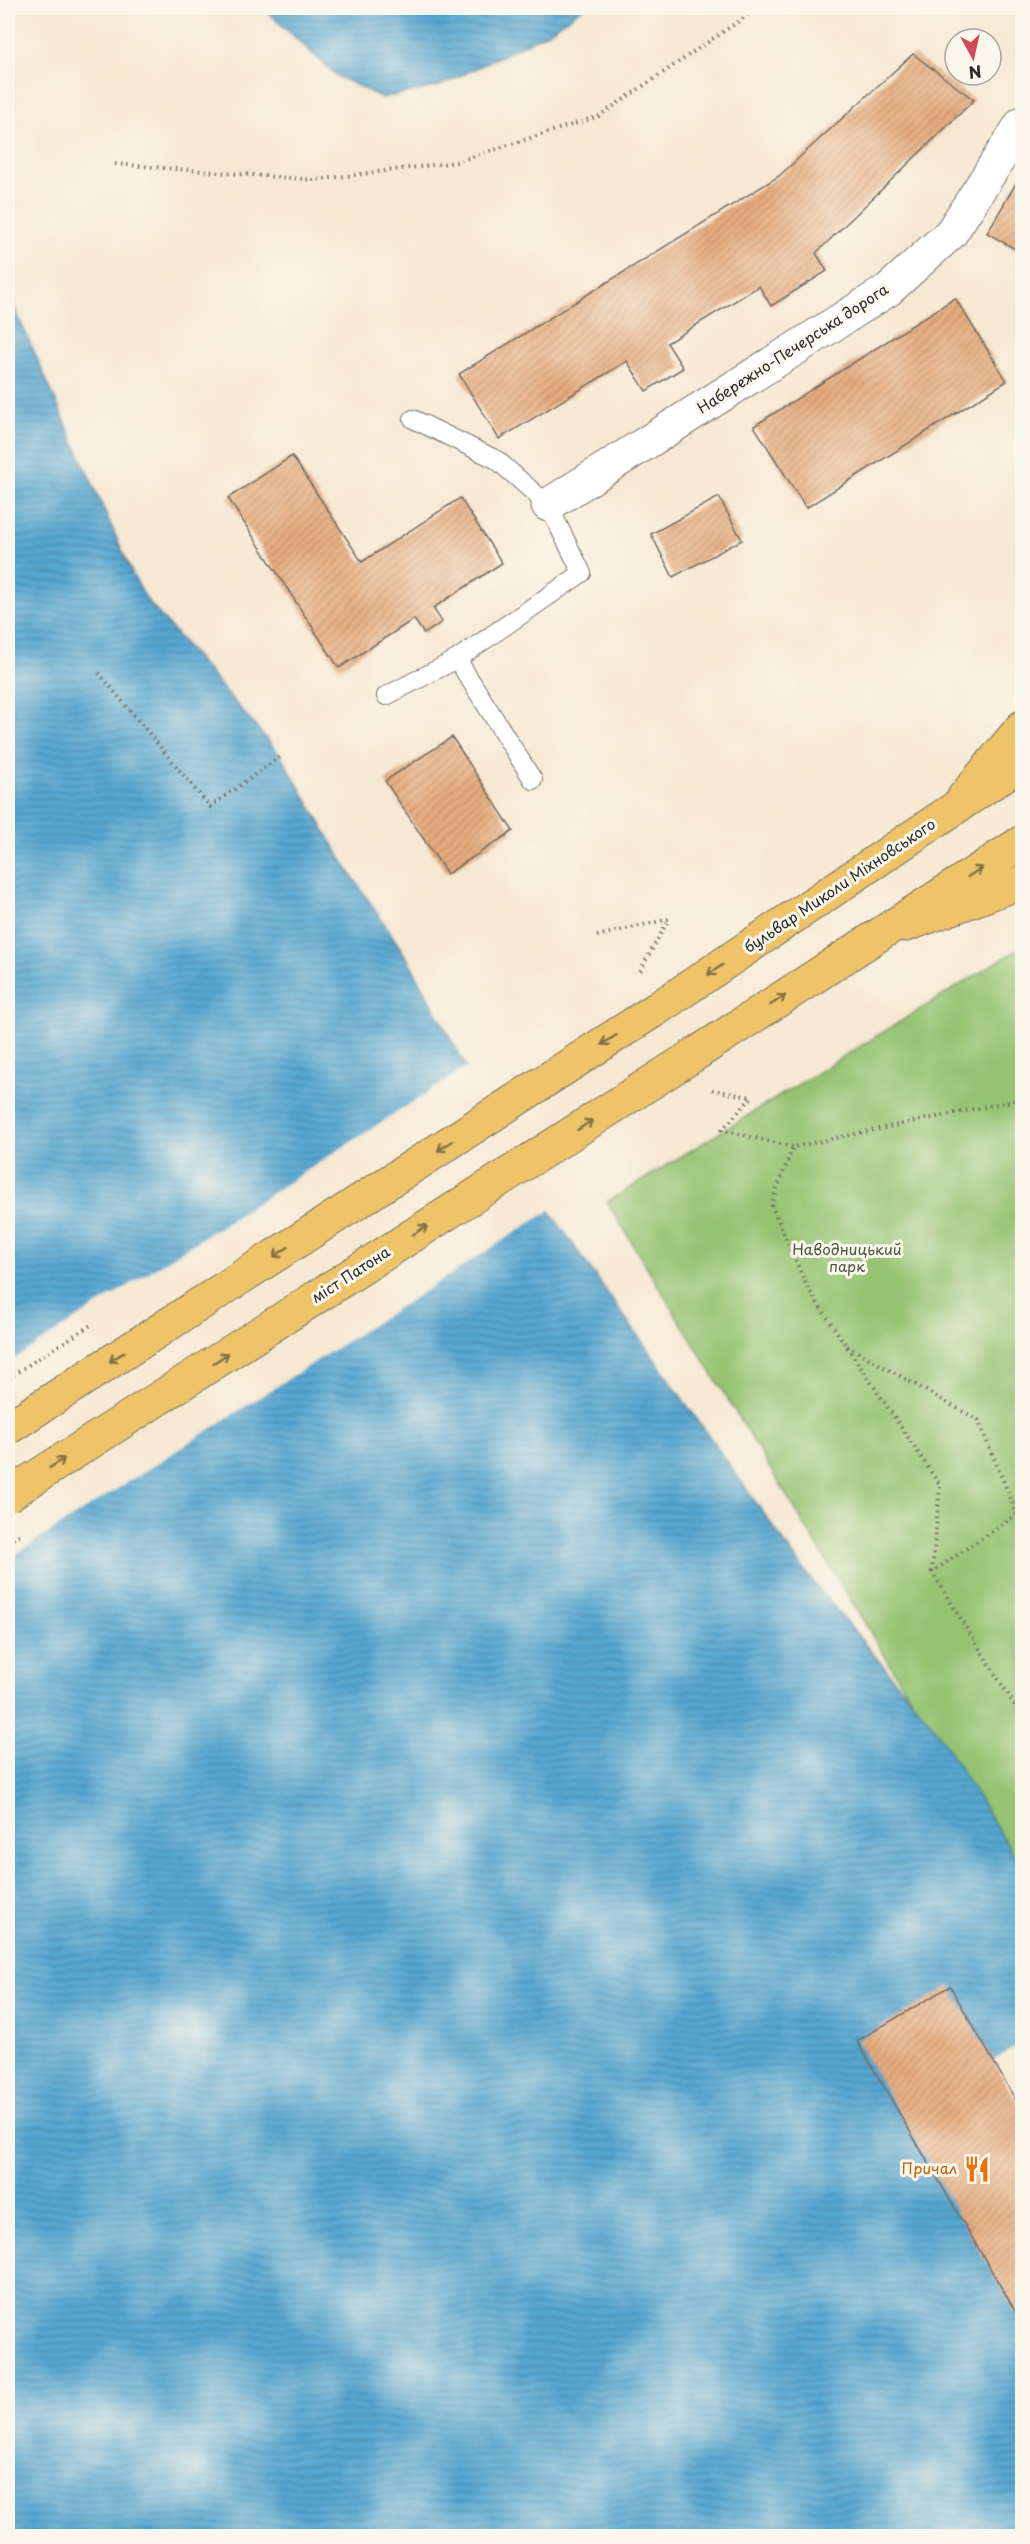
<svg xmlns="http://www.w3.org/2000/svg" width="1030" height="2544" font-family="'Playpen Sans',sans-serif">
  <defs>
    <pattern id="water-rules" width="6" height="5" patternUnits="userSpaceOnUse" patternTransform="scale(1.5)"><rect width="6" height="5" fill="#57a7d1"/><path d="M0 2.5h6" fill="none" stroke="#4888aa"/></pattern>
    <pattern id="building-hatch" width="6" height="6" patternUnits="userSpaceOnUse" patternTransform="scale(1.5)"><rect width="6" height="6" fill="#e7ac7d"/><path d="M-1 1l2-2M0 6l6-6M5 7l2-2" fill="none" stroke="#bb8c67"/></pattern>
  </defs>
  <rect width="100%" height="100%" fill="#fbf7ec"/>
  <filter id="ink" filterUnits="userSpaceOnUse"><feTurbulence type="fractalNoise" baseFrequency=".0167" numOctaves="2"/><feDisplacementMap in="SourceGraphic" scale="12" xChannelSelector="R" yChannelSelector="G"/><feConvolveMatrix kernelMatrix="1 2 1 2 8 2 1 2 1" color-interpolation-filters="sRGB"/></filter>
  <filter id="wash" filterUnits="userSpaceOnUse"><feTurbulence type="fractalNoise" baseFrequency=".008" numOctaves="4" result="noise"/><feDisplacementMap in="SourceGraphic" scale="24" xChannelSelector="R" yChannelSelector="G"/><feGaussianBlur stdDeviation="1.35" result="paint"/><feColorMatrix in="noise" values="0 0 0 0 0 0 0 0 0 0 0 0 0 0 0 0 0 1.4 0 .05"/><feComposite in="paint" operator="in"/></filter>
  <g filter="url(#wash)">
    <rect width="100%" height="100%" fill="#f6e8d2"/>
    <path fill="#94c371" stroke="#60774e" stroke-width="1.5" d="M1022,949V1880L607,1202L1015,951Z"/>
    <path fill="url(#water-rules)" stroke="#41697e" stroke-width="1.5" d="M263,8H583L547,33L440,86L382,98L337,76Z
      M8,293L133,575L147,600L281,756L347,868L409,961L507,1143L553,1216L809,1577L935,1728L1022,1868V2536H8Z"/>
    <path fill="#f6e8d2" d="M469,1066L510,1142L552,1209L8,1559V1363Z
      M1022,2043V2113L991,2062Z"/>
    <g id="blocks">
      <path fill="url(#building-hatch)" d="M913,54L974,100L816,253L827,271L771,306L759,286L667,343L683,368L646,391L627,361L499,439L459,374L779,176Z
        M1022,173V253L987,233Z
        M955,298L1007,381L806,508L754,426Z
        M292,456L362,562L460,498L502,563L433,608L442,622L424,634L414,619L339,668L228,498Z
        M719,497L742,540L673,577L651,534Z
        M452,737L513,831L447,874L385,781Z
        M950,1986L1022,2111L1021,2321L857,2041Z"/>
    </g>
  </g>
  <g filter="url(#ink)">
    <use href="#blocks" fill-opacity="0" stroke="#726d65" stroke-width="1.5"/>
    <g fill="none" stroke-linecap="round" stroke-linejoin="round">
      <g stroke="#726d65" stroke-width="20">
        <path id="service" d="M457,659L533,780
          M386,696L457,659L582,573L548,505L497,460L413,419"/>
      </g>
      <g stroke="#726d65" stroke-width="35">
        <path id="minor" d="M548,505L888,290L951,233L1022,123"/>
      </g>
      <g stroke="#726d65" stroke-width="35">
        <path id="primary" d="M964,797L1022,727
          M906,925L1022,882"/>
      </g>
      <g stroke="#726d65" stroke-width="35">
        <path id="trunk" d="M658,1008L1022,763
          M694,1055L1022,842"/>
      </g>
      <path stroke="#726d65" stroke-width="4" stroke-dasharray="1.5 4.5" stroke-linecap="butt" d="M115,164L315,180L456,162L599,116L745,17L754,8
        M99,673L210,807L281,756
        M597,936L669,919L640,971
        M712,1090L752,1097L722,1130L793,1147
        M847,1346L978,1420L1017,1514L1022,1523
        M1022,1511L932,1572L1022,1717
        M932,1572L940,1485L808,1289L771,1204L793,1147L1022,1099"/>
      <use href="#service" stroke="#fff" stroke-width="18"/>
      <use href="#minor" stroke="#fff" stroke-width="33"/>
      <use href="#primary" stroke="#efc469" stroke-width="33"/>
      <use href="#trunk" stroke="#efc469" stroke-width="33"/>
      <g stroke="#726d65" stroke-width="35" stroke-linecap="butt">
        <path id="trunk-bridge" d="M8,1428L658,1008
          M8,1495L694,1055"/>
      </g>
      <path stroke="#726d65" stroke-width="4" stroke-dasharray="1.5 4.5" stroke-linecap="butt" d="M8,1378L94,1323
        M8,1542L22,1533"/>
      <use href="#trunk-bridge" stroke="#efc469" stroke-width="33"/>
    </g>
    <defs><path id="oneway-shaft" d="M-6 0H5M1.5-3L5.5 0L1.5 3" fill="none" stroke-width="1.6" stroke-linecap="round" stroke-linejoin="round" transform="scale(1.5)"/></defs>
    <g stroke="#837047">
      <use href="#oneway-shaft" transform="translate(975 872) rotate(-33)"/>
      <use href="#oneway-shaft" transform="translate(715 970) rotate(146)"/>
      <use href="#oneway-shaft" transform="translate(778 1000) rotate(-33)"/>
      <use href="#oneway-shaft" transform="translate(609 1040) rotate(147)"/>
      <use href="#oneway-shaft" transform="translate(585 1125) rotate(-33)"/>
      <use href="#oneway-shaft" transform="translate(445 1146) rotate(147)"/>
      <use href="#oneway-shaft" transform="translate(420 1230) rotate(-33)"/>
      <use href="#oneway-shaft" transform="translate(281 1252) rotate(147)"/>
      <use href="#oneway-shaft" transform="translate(117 1357) rotate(147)"/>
      <use href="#oneway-shaft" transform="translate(221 1358) rotate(-33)"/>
      <use href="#oneway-shaft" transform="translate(57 1463) rotate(-33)"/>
    </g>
  </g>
  <defs>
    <g id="restaurant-bare" transform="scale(2.07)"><path d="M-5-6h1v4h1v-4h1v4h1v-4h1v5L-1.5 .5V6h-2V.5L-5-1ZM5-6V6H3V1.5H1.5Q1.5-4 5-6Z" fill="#e8710a" stroke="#fbf7ec" stroke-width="2.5" paint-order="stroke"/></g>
  </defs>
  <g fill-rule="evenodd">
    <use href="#restaurant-bare" x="977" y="2169"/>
  </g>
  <g text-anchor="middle" stroke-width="6" stroke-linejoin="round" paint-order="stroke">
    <g font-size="15" fill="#2b2b2b" stroke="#fbf7ec">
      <text transform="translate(793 349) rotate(-33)" y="5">Набережно-Печерська дорога</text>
      <text transform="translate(840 886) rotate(-34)" y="5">бульвар Миколи Міхновського</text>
      <text transform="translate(351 1275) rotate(-33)" y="5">міст Патона</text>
    </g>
    <g font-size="15" fill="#4a5940" stroke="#fbf7ec">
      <text x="847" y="1255">Наводницький<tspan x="847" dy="17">парк</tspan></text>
    </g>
    <g font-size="15" fill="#c56008" stroke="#fbf7ec" text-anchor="end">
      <text x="957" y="2174">Причал</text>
    </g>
  </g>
  <rect width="1030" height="2544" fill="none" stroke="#fbf7ec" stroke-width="30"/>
  <g transform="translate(973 57) rotate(172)"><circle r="28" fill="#fbf7ec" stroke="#a8a59f" stroke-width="1.5"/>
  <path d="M0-4.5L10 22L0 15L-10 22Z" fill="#d1495b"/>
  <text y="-9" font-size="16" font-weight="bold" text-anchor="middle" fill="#2b2b2b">N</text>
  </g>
</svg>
